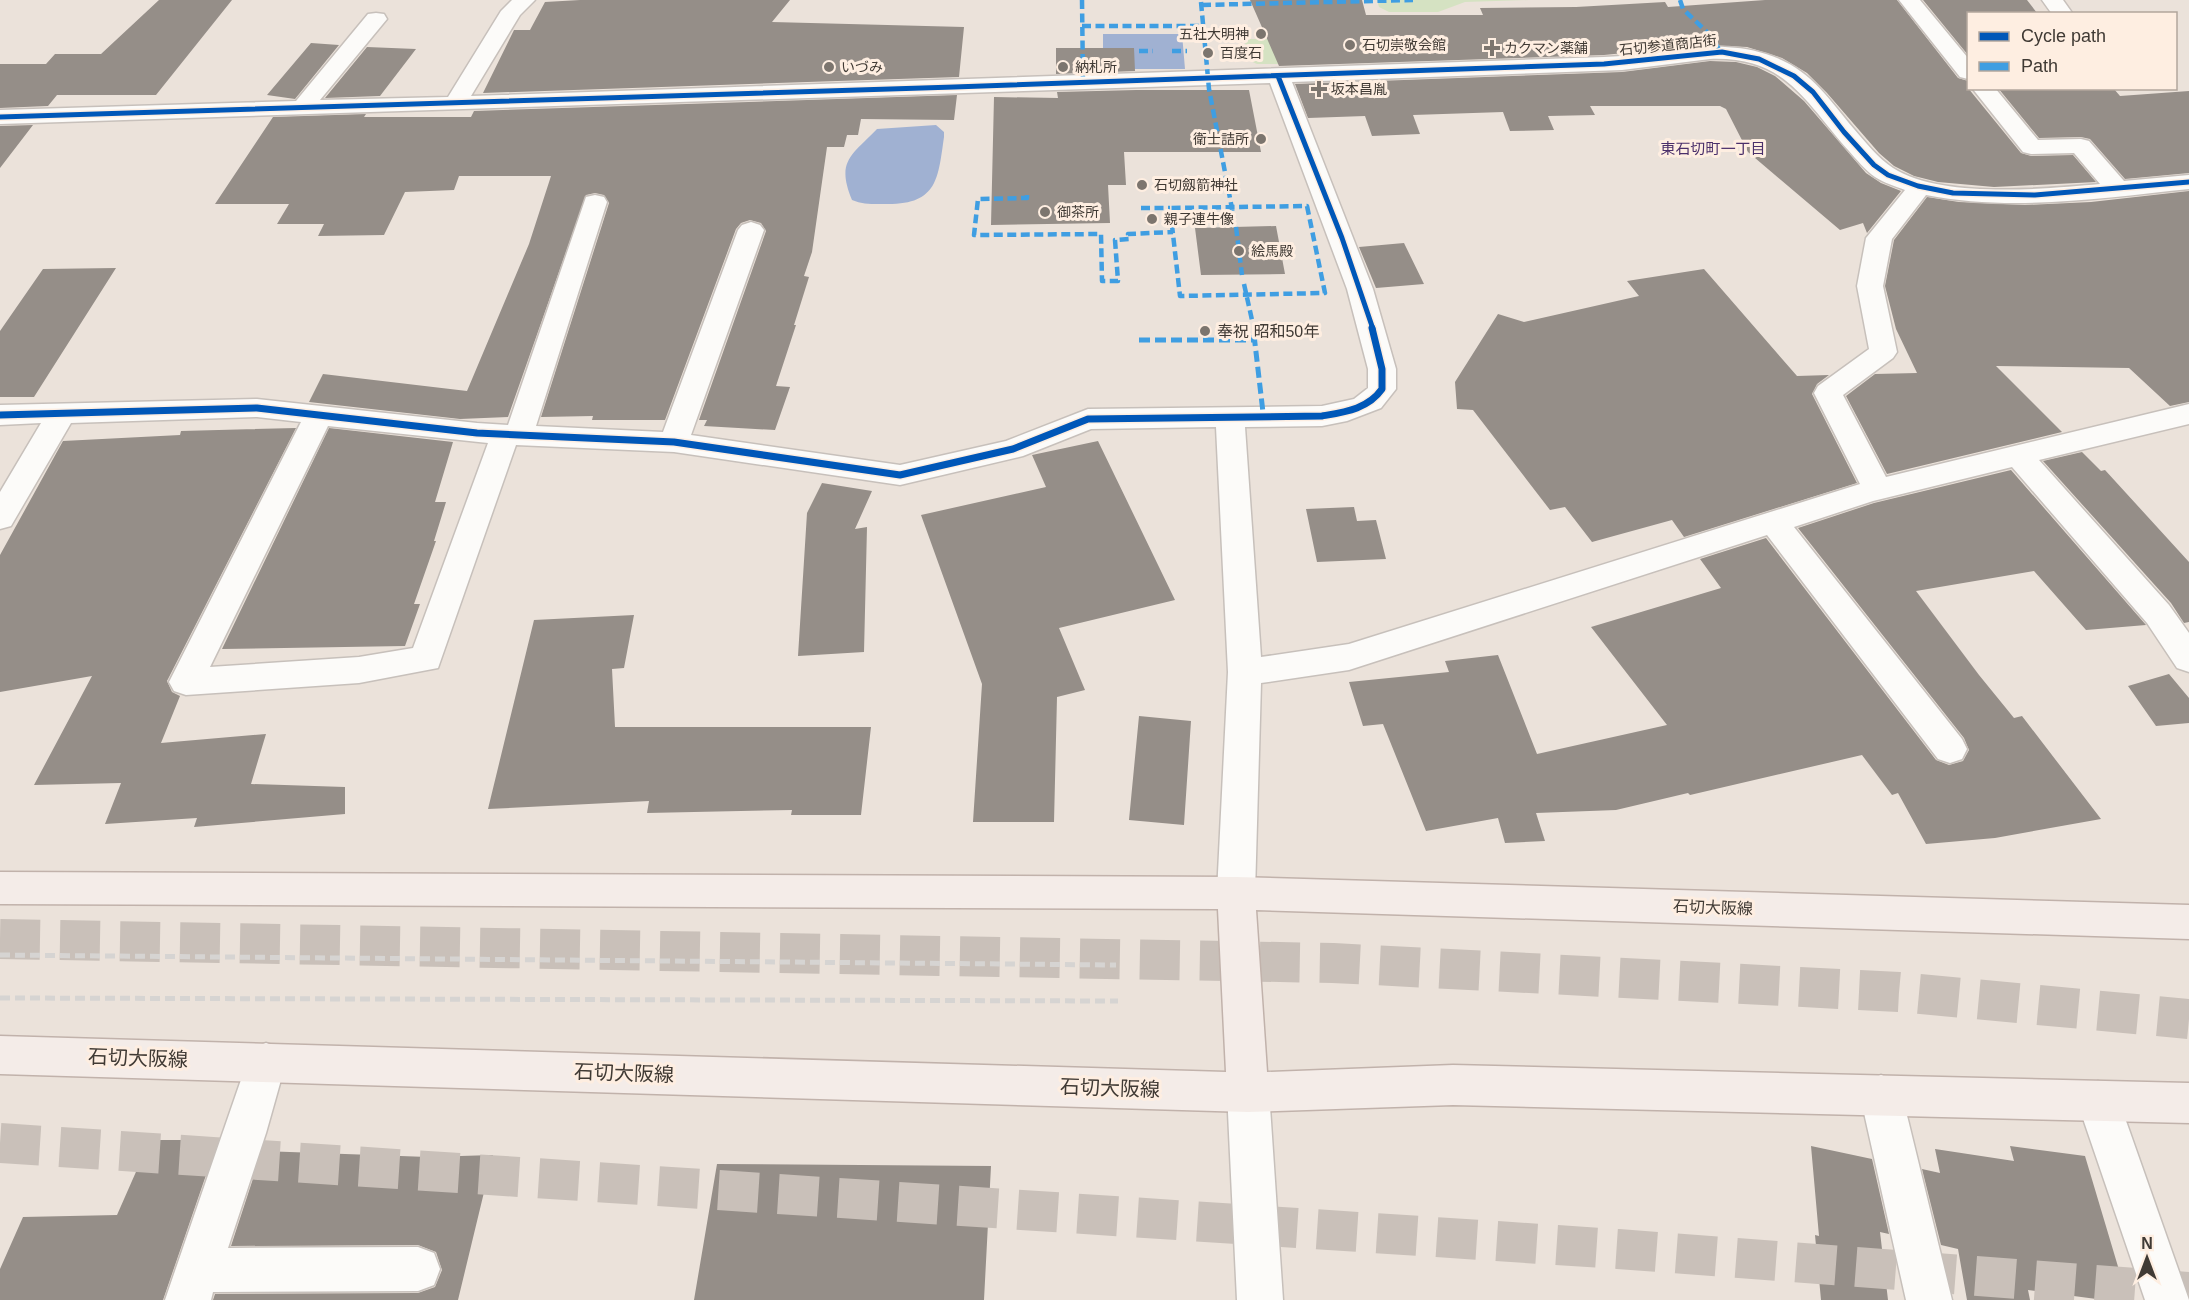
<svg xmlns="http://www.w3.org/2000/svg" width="2189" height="1300" font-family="Helvetica,'Noto Sans JP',sans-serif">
  <rect width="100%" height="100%" fill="#ebe2da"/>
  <path fill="#d5e2c2" d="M1377,0H1529L1465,2L1438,12H1389L1379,7Z
    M1250,39H1280L1283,64H1257L1248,60L1245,42Z"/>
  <path fill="#a0b1d2" d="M1103,34H1182L1185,69H1103Z
    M936,125L944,132V137C938,178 938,204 888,204C876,204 864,205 852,200C836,161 851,156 877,129Z"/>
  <path fill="#958e88" d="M159,0H232L156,95H57L48,106L0,108V64H46L55,54H101Z
    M580,0H790L772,22L964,27L959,77L483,93L514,30H530L545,2Z
    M1250,0H1362L1366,15H1483L1480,8L1576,7L1665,2L1668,7L1765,0H1897L1958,78L1968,81V88L2021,153L2031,156L2073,155L2096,182L1994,187L1938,182L1914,176L1894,166L1879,153L1827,93L1807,73L1782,58L1747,47L1706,45L1604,55L1279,66Z
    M1923,0H2027L2037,13L2044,14H1968V55Z
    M311,43L339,45L295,99L267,95Z
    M367,47L416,49L380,96L325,98Z
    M1056,48H1134L1135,71L1056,74Z
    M1710,61L1736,62L1757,67L1775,76L1804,101L1866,173L1881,183L1901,191L1867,233L1863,223L1840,230L1748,152L1726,109L1720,106H1590L1595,115L1548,116L1554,130L1510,131L1503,112L1413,115L1420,134L1372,136L1365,116L1308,118L1295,84L1622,72Z
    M1998,88H2106L2114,89L2120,96L2189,91V173L2125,179L2090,139L2081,137L2039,138Z
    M1136,90H1249L1261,152H1124L1126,185H1108L1110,223L991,225L994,97L1058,98L1057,92Z
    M957,95L954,120L861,119L858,135H847L844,147H827L812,252L804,276L809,277L794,325H796L776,386L790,387L775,430L704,426L707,420H699L766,231L761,223L750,220L741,223L736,229L665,420H592L593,416L541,417L609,203L604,195L595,193L586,195L508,417L460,419L309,402L323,374L467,391L529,244L551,176H459L454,190L405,192L384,235L318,236L324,224H277L289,204H215L273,117L366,114L364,117H471L474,111Z
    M33,125L0,168V126Z
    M2189,191V402L2170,406L2129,368L1996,366L2062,432L1887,474L1846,396L1875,374L1917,373L1896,329L1885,286L1894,240L1927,197L1959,202L2025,205L2091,202Z
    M1276,226L1285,274L1201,275L1195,228Z
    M1404,243L1424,284L1376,288L1359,247Z
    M116,268L34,397H0V331L43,269Z
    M1704,269L1797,376L1829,375L1817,384L1812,394L1857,483L1684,537L1672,520L1592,542L1565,507L1550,510L1473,410L1457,409L1455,382L1498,314L1524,322L1639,296L1627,281Z
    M296,428L167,681L172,692L180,696L161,743L266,734L251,784L345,787V814L194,827L197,818L105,824L121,783L34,785L92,676L0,692V555L63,441L180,435L181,431Z
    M329,428L453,442L435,502H446L434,541H436L414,604H420L405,646L222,649Z
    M1098,441L1175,600L1059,628L1085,690L1057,697L1054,822H973L982,684L921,515L1046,487L1032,455Z
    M2082,452L2101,471L2105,470L2189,562V622L2184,623L2171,603L2043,461Z
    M2011,470L2146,625L2086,630L2034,571L1916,591L1979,675L2014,718L2022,716L2101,819L1995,838L1926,844L1898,793L1892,795L1862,755L1690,795L1688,793L1616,810L1536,813L1545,841L1505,843L1498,818L1426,831L1383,724L1363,726L1349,682L1449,672L1445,661L1498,655L1537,754L1667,725L1591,627L1721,588L1700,559L1766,538L1936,760L1949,765L1963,761L1969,750L1964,738L1798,528L1874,503Z
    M822,483L872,491L855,529L867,527L864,652L798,656L807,513Z
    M1354,507L1357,521L1376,520L1386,559L1317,562L1306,509Z
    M634,615L624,668L612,669L615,727H871L861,815H791L792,810L647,813L649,801L488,809L534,620Z
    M2169,674L2189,698V723L2156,726L2128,686Z
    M1139,716L1191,721L1184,825L1129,820Z
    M150,1140H215L211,1149H215L163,1300H0V1269L23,1217L117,1215Z
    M1811,1146L1872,1159L1889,1234L1880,1232L1888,1300H1821L1815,1235L1819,1236Z
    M2010,1146L2085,1156L2128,1300H2104L2028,1290L2030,1300H1967L1958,1249L1941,1245L1922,1169L1940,1173L1935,1149L2014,1161Z
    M262,1151L428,1157L493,1155L458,1300H213L215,1294L418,1293L435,1287L442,1270L436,1252L418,1245L231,1246Z
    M717,1164L991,1166L984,1300H694Z"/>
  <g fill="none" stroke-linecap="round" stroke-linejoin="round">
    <path stroke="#c9c0b9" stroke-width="40" stroke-dasharray="40 20" stroke-linecap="butt" d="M0,939L1333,963L1899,992L2189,1019
      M0,1143L1618,1249L2189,1292"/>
    <g stroke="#c7c0bb" stroke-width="3">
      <path id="minor" d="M512,0H535L520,15L471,96L1604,57C1658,55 1713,37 1766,54C1810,68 1826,96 1854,129C1866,143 1878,158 1893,168C1941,199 2044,189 2100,184L2074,153L2031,154L2023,152L1972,88H1995L2038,140L2081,139L2089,141L2124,181L2189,175V189C2102,198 2013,212 1926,195L1892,239L1883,286L1897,352L1893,358L1843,395L1886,477L2189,404V424L2039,460L2169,605L2189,633V672L2177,668L2147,623L2012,467L1873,501L1794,527L1962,739L1967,749L1962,759L1950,763L1938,759L1767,535L1349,670L1261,683L1255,893L1249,905L1236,909L1223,905L1217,893L1228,672L1216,427L1091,429L1023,456L900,485L674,452L516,445L438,668L359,683L186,695L174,691L169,682L301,422L257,417L71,423L11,526L0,529V492L41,423L0,425V405L257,399L477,423L508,425L586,197L595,195L604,197L607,202L536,426L663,432L738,230L742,225L751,222L760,225L764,230L691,435L900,465L1006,441L1088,409L1322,406L1354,399L1368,388V369L1347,289L1270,83L0,124V110L296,101L368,14L376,13L384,14L387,19L320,100L448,97L501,11ZM1710,59C1786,56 1805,102 1849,151C1857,160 1865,170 1875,177C1884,183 1895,186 1905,190L1866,238L1857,286L1869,349L1818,386L1814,393L1860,484L1349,644L1261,657L1245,427L1322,426L1347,421L1381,408L1396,389V369L1373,289L1292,82L1622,70ZM328,426L488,443L413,648L359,657L210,667Z
        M1899,0H1920L1968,58V79L1960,77Z
        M2042,0H2063L2073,14H2052Z
        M266,1043L280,1048L286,1062L266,1133L228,1248L418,1247L434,1253L440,1269L434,1285L418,1291L213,1292L211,1300H165L252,1048Z
        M1248,1072L1263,1078L1269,1092L1283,1300H1237L1227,1092L1233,1078Z
        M1881,1075L1896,1081L1902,1095L1952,1300H1906L1860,1095L1866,1081Z
        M2098,1081L2113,1087L2119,1101L2189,1300H2145L2077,1101L2083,1087Z"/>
    </g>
    <g stroke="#c1b2ab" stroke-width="3">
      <path id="major" d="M0,872L1236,877L2189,905V939L1256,910L1267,1072L1453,1065L2189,1083V1123L1453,1105L1248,1112L0,1074V1036L1226,1072L1218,909L0,904Z"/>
    </g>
    <use href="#minor" fill="#fcfbf9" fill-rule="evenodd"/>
    <use href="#major" fill="#f4ece8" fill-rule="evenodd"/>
    <path stroke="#d6d4d2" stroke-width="5" stroke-dasharray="10 5" stroke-linecap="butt" d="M0,955L1116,965
      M0,998L1118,1001"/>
    <path stroke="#3f9ee2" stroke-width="4.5" stroke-dasharray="9 4.5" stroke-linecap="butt" d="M1082,0L1083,82
      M1680,0L1683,9L1708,33L1721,52
      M1201,2L1209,89L1234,219
      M1202,5L1413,0
      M1082,26H1203
      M1139,51H1153
      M1172,51H1187
      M1027,195V198L978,199L974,235L1101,234L1102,281H1118L1115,240L1129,239L1128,234L1173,232
      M1307,206L1325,293L1180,296L1170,208Z
      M1141,208H1170
      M1236,227L1242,275
      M1244,284L1252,320"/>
    <path stroke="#3f9ee2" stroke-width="5" stroke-dasharray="11 5" stroke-linecap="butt" d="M1254,335L1264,421
      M1139,340H1254"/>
    <g stroke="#feeee1" stroke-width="8">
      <path id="cycleway-far1" d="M1278,76L1342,238L1373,329
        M0,117L954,87L1604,64L1722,52L1759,59L1794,76L1813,92L1844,132L1874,165L1888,175L1918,186L1953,193L2035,195L2189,182"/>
    </g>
    <g stroke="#feeee1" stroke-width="10">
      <path id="cycleway" d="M0,415L257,408L477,433L674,442L900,475L1013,449L1088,419L1322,416C1345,412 1368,409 1382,389V369L1372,328"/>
    </g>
    <use href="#cycleway-far1" stroke="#0057b8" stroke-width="5"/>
    <use href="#cycleway" stroke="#0057b8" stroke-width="7"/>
  </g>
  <g fill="#7c756e" stroke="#feeee1" stroke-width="2">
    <circle cx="1261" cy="34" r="6"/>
    <circle cx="1350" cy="45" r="6"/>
    <path d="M1489 39h6v6h6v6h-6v6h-6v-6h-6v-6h6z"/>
    <circle cx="1208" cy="53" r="6"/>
    <circle cx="829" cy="67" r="6"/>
    <circle cx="1063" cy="67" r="6"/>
    <path d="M1316 80h6v6h6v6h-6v6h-6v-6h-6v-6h6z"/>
    <circle cx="1261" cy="139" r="6"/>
    <circle cx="1142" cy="185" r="6"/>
    <circle cx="1045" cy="212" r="6"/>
    <circle cx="1152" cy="219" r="6"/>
    <circle cx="1239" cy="251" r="6"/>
    <circle cx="1205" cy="331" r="6"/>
  </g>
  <g text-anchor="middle" stroke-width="6" stroke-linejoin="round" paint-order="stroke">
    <g font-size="14" fill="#403a34" stroke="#feeee1" text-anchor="start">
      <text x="1249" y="39" text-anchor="end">五社大明神</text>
      <text x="1362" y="50">石切崇敬会館</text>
      <text x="1504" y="53">カクマン薬舗</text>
      <text x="1220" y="58">百度石</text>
      <text x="841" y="72">いづみ</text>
      <text x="1075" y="72">納札所</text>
      <text x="1331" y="94">坂本昌胤</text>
      <text x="1249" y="144" text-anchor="end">衛士詰所</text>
      <text x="1154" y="190">石切劔箭神社</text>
      <text x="1057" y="217">御茶所</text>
      <text x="1164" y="224">親子連牛像</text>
      <text x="1251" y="256">絵馬殿</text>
    </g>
    <g font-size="14" fill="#403a34" stroke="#feeee1">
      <text transform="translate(1668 45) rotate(-6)" y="5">石切参道商店街</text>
    </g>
    <g font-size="15" fill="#4a2f6a" stroke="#feeee1">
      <text x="1713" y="154">東石切町一丁目</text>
    </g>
    <g font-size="16" fill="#403a34" stroke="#feeee1" text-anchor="start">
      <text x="1217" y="337">奉祝 昭和50年</text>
    </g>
    <g font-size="16" fill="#403a34" stroke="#feeee1">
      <text transform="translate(1713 907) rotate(2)" y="6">石切大阪線</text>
    </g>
    <g font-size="20" fill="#403a34" stroke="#feeee1">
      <text transform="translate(138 1058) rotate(2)" y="7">石切大阪線</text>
      <text transform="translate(624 1073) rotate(2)" y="7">石切大阪線</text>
      <text transform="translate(1110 1088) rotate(2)" y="7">石切大阪線</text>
    </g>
  </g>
  <rect x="1967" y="12" width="210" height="78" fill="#feeee1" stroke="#b2a69c" stroke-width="1.5"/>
  <rect x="1979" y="32" width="30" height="9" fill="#0057b8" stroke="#b2a69c" stroke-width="1.5"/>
  <text x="2021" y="42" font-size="18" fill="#403a34">Cycle path</text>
  <rect x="1979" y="62" width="30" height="9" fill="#3f9ee2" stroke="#b2a69c" stroke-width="1.5"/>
  <text x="2021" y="72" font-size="18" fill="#403a34">Path</text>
  <g transform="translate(2147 1258)" stroke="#feeee1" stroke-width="4.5" paint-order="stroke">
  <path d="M0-4.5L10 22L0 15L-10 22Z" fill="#403a34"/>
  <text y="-9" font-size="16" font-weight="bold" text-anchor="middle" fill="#403a34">N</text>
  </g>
</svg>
